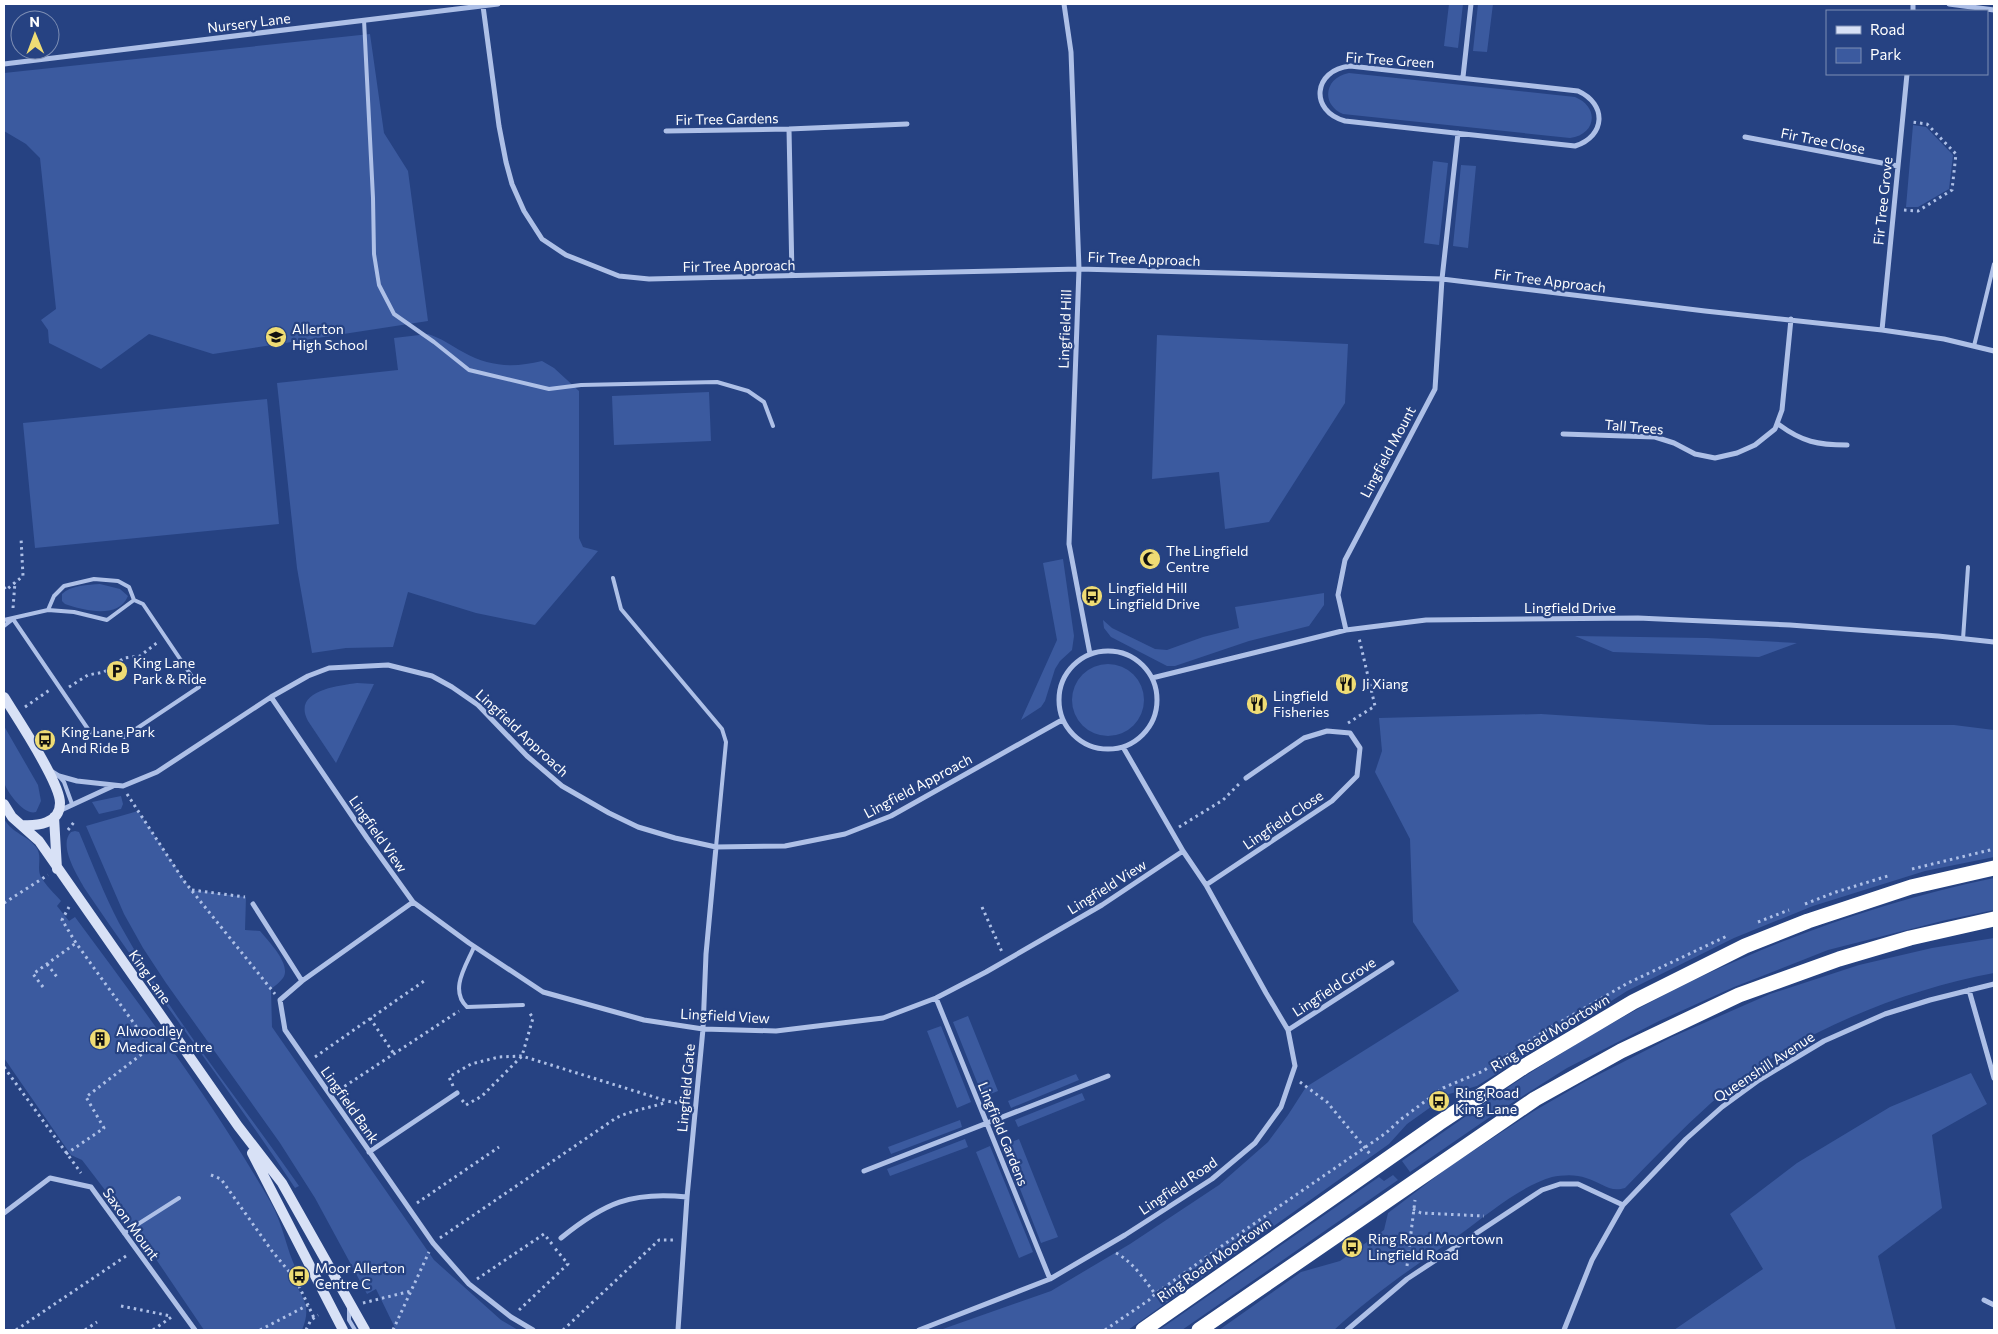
<svg xmlns="http://www.w3.org/2000/svg" width="1998" height="1334" font-family="Commissioner,sans-serif">
  <rect width="100%" height="100%" fill="#264282"/>
  <path fill="#3b5a9f" d="M1449,4H1463L1458,48L1444,46Z
    M1478,4H1493L1487,52L1473,51Z
    M370,34L384,133L408,171L428,321L213,354L149,334L101,369L49,343L48,330L41,320L56,309L40,158L26,144L4,131V73Z
    M1349,73L1575,97C1600,107 1596,135 1570,138L1343,114C1320,104 1325,77 1349,73Z
    M1913,125L1926,127L1953,155L1949,189L1918,207H1906Z
    M1433,161L1448,163L1439,245L1424,243Z
    M1461,165L1476,166L1468,248L1453,246Z
    M428,334C441,338 452,346 463,352C490,367 513,368 542,361L554,368L579,391V538L583,547L598,551L535,625L476,613L408,592L393,647L346,648L312,653L297,568L277,383L398,370L394,338Z
    M1157,335L1348,344L1345,403L1269,522L1225,529L1219,472L1152,479Z
    M709,392L711,441L614,445L612,396Z
    M267,399L279,524L35,548L23,423Z
    M1063,559L1074,636L1072,650L1060,661L1055,669L1045,701L1041,707L1021,720L1057,640L1043,563Z
    M100,584L120,589L128,596C118,620 83,610 65,604L62,601V594C71,585 88,585 100,584Z
    M1324,593V605L1309,626L1249,641L1175,666H1167L1111,637L1104,628L1103,620L1112,628L1155,649L1167,650L1203,637L1239,628L1235,607Z
    M1575,636L1707,638L1797,643L1759,657L1613,652Z
    M1072 700a36 36 0 1 1 72 0a36 36 0 1 1-72 0Z
    M357,683L374,684L336,763L308,721C292,691 336,686 357,683Z
    M1541,714L1710,725H1954L1994,730V857L1925,871L1813,906L1734,938L1627,991L1477,1086L1449,1094L1407,1124L1389,1144L1128,1330H940L1051,1291L1130,1244L1219,1185L1268,1142L1288,1115L1306,1087L1459,991L1413,922L1410,839L1375,772L1382,751L1379,718Z
    M4,726L38,785L41,801L36,812C25,816 7,793 4,782C1,772 4,739 4,726Z
    M121,796L123,804L121,809L99,814L92,802Z
    M138,811L191,890L246,897L245,930L260,931C269,942 292,965 283,978C280,982 275,986 271,989L272,1027L434,1260L501,1320L518,1330H396L376,1289L367,1294L315,1198L280,1143L166,983L143,948L124,914L86,826Z
    M4,819C14,835 26,834 36,847C43,856 36,868 41,877C46,886 55,894 61,901L57,906L69,921L75,917C143,1009 213,1102 270,1201C283,1223 286,1249 297,1271L291,1277C303,1298 312,1306 302,1330H204L141,1237L82,1160L71,1155L4,1058Z
    M75,831L79,832C92,863 104,894 119,923C170,1016 239,1099 299,1186L295,1188C228,1087 153,990 85,889C77,875 58,845 71,832Z
    M1994,878V910L1946,920L1828,950L1734,987L1659,1021L1567,1068L1490,1117L1410,1172L1402,1161C1455,1124 1507,1086 1562,1053C1695,970 1841,910 1994,878Z
    M1994,938V973C1897,991 1786,1037 1711,1103C1681,1130 1653,1159 1625,1188C1609,1193 1601,1182 1586,1178C1576,1174 1562,1175 1552,1177C1521,1186 1488,1214 1462,1233C1418,1264 1373,1294 1334,1330H1219L1301,1272L1340,1261L1384,1230L1388,1213L1450,1166L1534,1111L1586,1081L1672,1037L1770,994L1859,965L1932,948Z
    M968,1016L998,1091L983,1097L953,1022Z
    M941,1026L971,1102L957,1108L927,1031Z
    M1971,1073L1987,1104L1932,1135L1942,1208L1878,1256L1896,1330H1674L1763,1269L1730,1214L1797,1163L1890,1107Z
    M1076,1074L1079,1080L1011,1108L1008,1101Z
    M1082,1093L1085,1100L1018,1127L1015,1120Z
    M960,1120L962,1127L891,1154L888,1147Z
    M965,1139L968,1147L890,1176L887,1169Z
    M1019,1139L1058,1237L1041,1243L1003,1145Z
    M990,1146L1033,1252L1019,1258L976,1152Z
    M1393,1175L1398,1180L1182,1330H1159L1379,1177L1384,1181Z"/>
  <g fill="none" stroke-linecap="round" stroke-linejoin="round">
    <path stroke="#aec0e7" stroke-width="3" stroke-dasharray="2.5 4" stroke-linecap="butt" d="M1904,210L1918,211L1952,190L1956,154L1927,124L1912,122
      M4,587L6,590L23,576L21,538
      M13,608L15,582
      M69,687L88,675L104,672L124,658L140,656L158,642
      M25,707L51,689
      M1348,723L1375,706L1359,638
      M127,794L184,881L275,994
      M1179,827L1223,800L1240,783
      M68,830L74,822
      M1912,869L1994,849
      M192,890L245,897
      M4,903L48,875
      M1805,904L1836,892L1891,875
      M982,907L1002,952
      M1758,922L1789,910
      M47,964L57,977
      M43,987L33,974L76,943
      M370,1018L394,1054
      M315,1057L427,979
      M4,1067L81,1173
      M1300,1082L1327,1102L1370,1154
      M453,1086L449,1077L471,1064L499,1057L522,1056L667,1101L687,1105
      M339,1090L459,1011
      M462,1100L466,1105L482,1096L522,1056L533,1018L529,1012
      M66,1154L104,1128L86,1097L151,1047L76,943L62,920L69,907
      M211,1175L221,1179L272,1251L296,1280L308,1305
      M417,1203L499,1147
      M1413,1209L1421,1213L1484,1216
      M440,1238L616,1118C632,1110 650,1108 667,1102
      M1116,1253C1133,1262 1144,1279 1155,1294
      M1407,1266L1415,1200
      M477,1279L544,1234L552,1244
      M363,1303L411,1291
      M121,1306L171,1316
      M519,1310L568,1264L553,1246
      M16,1330L129,1254
      M85,1330L97,1322
      M153,1330L173,1316
      M260,1330L308,1305L314,1318
      M306,1330L311,1320L318,1315
      M393,1330L429,1252
      M563,1330L659,1240H674
      M1105,1330L1149,1300L1155,1294L1226,1243L1386,1133L1400,1120L1443,1088L1483,1071L1548,1029L1628,983L1727,936"/>
    <path stroke="#aec0e7" stroke-width="4" d="M364,20L373,198L374,254L379,285L394,314L434,342L469,370L549,389L581,385L717,382L748,391L764,402L773,426
      M1974,346L1994,264
      M613,578L621,609L722,729L726,742L716,847
      M13,619L90,732L124,737L199,687L143,604L134,600L129,587L118,581L94,579L64,586L54,596L48,610
      M4,620L48,610L74,612L107,620L134,600
      M4,626L13,619
      M1963,639L1968,567
      M59,776L64,782L72,804
      M474,947C466,966 449,990 467,1007L523,1005
      M124,1233L179,1198
      M349,1307V1320L355,1330"/>
    <path stroke="#aec0e7" stroke-width="5" d="M1064,4L1071,52L1079,269L1069,544L1090,654
      M1949,4L1994,10
      M483,6L499,126L506,162L512,184L524,211L542,239L566,255L619,276L649,279L1079,269L1442,279L1705,311L1882,330L1944,339L1994,351
      M1913,11V4
      M4,64L498,4
      M1350,66L1578,91C1607,104 1606,136 1575,146L1345,121C1309,111 1313,70 1350,66Z
      M1463,77L1471,4
      M789,129L792,276
      M666,131L789,129L907,124
      M1745,137L1898,166
      M1882,330L1907,74
      M1778,424C1802,442 1818,445 1847,445
      M1563,434L1655,437L1674,443L1695,454L1715,458L1737,453L1755,445L1775,429L1782,410L1791,319
      M1346,630L1338,595L1345,560L1435,389L1442,279L1458,133
      M1059 700a49 49 0 1 1 98 0a49 49 0 1 1-98 0Z
      M1152,678L1346,630L1426,620L1638,618L1790,625L1938,636L1994,642
      M271,697L367,838L413,902L469,943L543,992L644,1020L703,1029L776,1031L883,1018L936,998L986,972L1102,905L1183,851
      M51,771L59,776L77,781L123,786L157,772L271,697L308,676L329,668L388,665L432,676L452,687L478,705L527,756L562,786L609,813L638,827L675,838L716,847L785,846L845,834L891,816L1062,720
      M59,811L113,786
      M1206,885L1332,801L1357,776L1360,748L1350,733L1327,731L1304,738L1246,778
      M413,902L302,981L280,1000L285,1030L433,1243L469,1284L511,1317L533,1330
      M253,904L302,981
      M1969,990L1994,1078
      M936,998L1050,1279
      M1288,1030L1392,963
      M369,1152L457,1093
      M864,1171L1108,1076
      M4,1213L50,1178L91,1187L195,1330
      M561,1238C604,1203 632,1191 687,1197
      M1984,1300L1994,1305
      M678,1330L687,1197L703,1029L706,954L716,847
      M919,1330L1050,1279L1125,1235L1212,1179L1255,1143L1281,1107L1295,1066L1288,1030L1266,993L1206,885L1183,851L1123,747
      M1347,1330L1407,1279L1542,1190L1560,1184H1578L1623,1205
      M1564,1330L1592,1260L1623,1205L1686,1139L1722,1107L1759,1080L1824,1041L1885,1014L1930,1000L1994,984"/>
    <path stroke="#d8e1f6" stroke-width="10" d="M4,697C17,718 60,782 60,803C60,824 37,826 21,825
      M4,804L12,817L39,841L238,1126L282,1183L365,1330
      M54,817L57,869
      M252,1153L343,1330"/>
    <path stroke="#fff" stroke-width="15" d="M1143,1330L1439,1123L1525,1066L1633,1002L1745,946L1808,921L1911,887L1994,868
      M1199,1330L1535,1099L1621,1051L1739,995L1839,959L1910,938L1994,919"/>
  </g>
  <defs>
    <g id="school-disc" transform="scale(1.125)"><circle r="9.5" fill="#efdc74" stroke="#264282"/><path d="M0-5L7-2L0 1L-7-2ZM-4 1L0 2.5L4 1V4Q0 6-4 4Z" fill="#111"/></g>
    <g id="mosque-disc" transform="scale(1.125)"><circle r="9.5" fill="#efdc74" stroke="#264282"/><path d="M3.5-4.9A6 6 0 1 0 3.5 4.9A5 5 0 1 1 3.5-4.9Z" fill="#111"/></g>
    <g id="bus-disc" transform="scale(1.125)"><circle r="9.5" fill="#efdc74" stroke="#264282"/><path d="M-5-6H5V4H4V6H2V4H-2V6H-4V4H-5ZM-3.5-4V0h7V-4ZM-3.5 1.2v1.5H-2V1.2ZM2 1.2v1.5H3.5V1.2Z" fill="#111"/></g>
    <g id="parking-disc" transform="scale(1.125)"><circle r="9.5" fill="#efdc74" stroke="#264282"/><path d="M-3.5-5.5H1a3.5 3.5 0 0 1 0 7H-1V5.5H-3.5ZM-1-3.4V-.6H.8a1.4 1.4 0 0 0 0-2.8Z" fill="#111"/></g>
    <g id="restaurant-disc" transform="scale(1.125)"><circle r="9.5" fill="#efdc74" stroke="#264282"/><path d="M-5-6h1v4h1v-4h1v4h1v-4h1v5L-1.5 .5V6h-2V.5L-5-1ZM5-6V6H3V1.5H1.5Q1.5-4 5-6Z" fill="#111"/></g>
    <g id="building-disc" transform="scale(1.125)"><circle r="9.5" fill="#efdc74" stroke="#264282"/><path d="M-4-6H4V6H1V3H-1V6H-4ZM-2.5-4.3h1.7v1.8h-1.7ZM.8-4.3h1.7v1.8H.8ZM-2.5-1h1.7V.8h-1.7ZM.8-1h1.7V.8H.8Z" fill="#111"/></g>
  </defs>
  <g fill-rule="evenodd">
    <use href="#school-disc" x="276" y="337"/>
    <use href="#mosque-disc" x="1150" y="559"/>
    <use href="#bus-disc" x="1092" y="596"/>
    <use href="#parking-disc" x="117" y="671"/>
    <use href="#restaurant-disc" x="1346" y="684"/>
    <use href="#restaurant-disc" x="1257" y="704"/>
    <use href="#bus-disc" x="45" y="740"/>
    <use href="#building-disc" x="100" y="1039"/>
    <use href="#bus-disc" x="1439" y="1101"/>
    <use href="#bus-disc" x="1352" y="1247"/>
    <use href="#bus-disc" x="299" y="1276"/>
  </g>
  <g text-anchor="middle" stroke-width="4.5" stroke-linejoin="round" paint-order="stroke">
    <g font-size="14" fill="#fff" stroke="#264282">
      <text transform="translate(249 23) rotate(-7)" y="5">Nursery Lane</text>
      <text transform="translate(1390 60) rotate(4)" y="5">Fir Tree Green</text>
      <text transform="translate(727 119) rotate(-1)" y="5">Fir Tree Gardens</text>
      <text transform="translate(1823 141) rotate(11)" y="5">Fir Tree Close</text>
      <text transform="translate(1883 201) rotate(-84)" y="5">Fir Tree Grove</text>
      <text transform="translate(1144 259) rotate(2)" y="5">Fir Tree Approach</text>
      <text transform="translate(739 266) rotate(-1)" y="5">Fir Tree Approach</text>
      <text transform="translate(1550 281) rotate(7)" y="5">Fir Tree Approach</text>
      <text transform="translate(1065 329) rotate(-88)" y="5">Lingfield Hill</text>
      <text transform="translate(1634 427) rotate(5)" y="5">Tall Trees</text>
      <text transform="translate(1388 452) rotate(-62)" y="5">Lingfield Mount</text>
      <text x="1570" y="613">Lingfield Drive</text>
      <text transform="translate(522 733) rotate(43)" y="5">Lingfield Approach</text>
      <text transform="translate(918 786) rotate(-28)" y="5">Lingfield Approach</text>
      <text transform="translate(1283 820) rotate(-34)" y="5">Lingfield Close</text>
      <text transform="translate(378 834) rotate(55)" y="5">Lingfield View</text>
      <text transform="translate(1107 887) rotate(-32)" y="5">Lingfield View</text>
      <text transform="translate(150 977) rotate(55)" y="5">King Lane</text>
      <text transform="translate(1334 987) rotate(-33)" y="5">Lingfield Grove</text>
      <text transform="translate(725 1016) rotate(3)" y="5">Lingfield View</text>
      <text transform="translate(1550 1033) rotate(-31)" y="5">Ring Road Moortown</text>
      <text transform="translate(1764 1067) rotate(-33)" y="5">Queenshill Avenue</text>
      <text transform="translate(686 1088) rotate(-85)" y="5">Lingfield Gate</text>
      <text transform="translate(350 1105) rotate(55)" y="5">Lingfield Bank</text>
      <text transform="translate(1003 1134) rotate(68)" y="5">Lingfield Gardens</text>
      <text transform="translate(1178 1186) rotate(-34)" y="5">Lingfield Road</text>
      <text transform="translate(131 1224) rotate(54)" y="5">Saxon Mount</text>
      <text transform="translate(1214 1260) rotate(-35)" y="5">Ring Road Moortown</text>
    </g>
    <g font-size="14" fill="#fff" stroke="#264282" text-anchor="start">
      <text x="292" y="334">Allerton<tspan x="292" dy="16">High School</tspan></text>
      <text x="1166" y="556">The Lingfield<tspan x="1166" dy="16">Centre</tspan></text>
      <text x="1108" y="593">Lingfield Hill<tspan x="1108" dy="16">Lingfield Drive</tspan></text>
      <text x="133" y="668">King Lane<tspan x="133" dy="16">Park &amp; Ride</tspan></text>
      <text x="1362" y="689">Ji Xiang</text>
      <text x="1273" y="701">Lingfield<tspan x="1273" dy="16">Fisheries</tspan></text>
      <text x="61" y="737">King Lane Park<tspan x="61" dy="16">And Ride B</tspan></text>
      <text x="116" y="1036">Alwoodley<tspan x="116" dy="16">Medical Centre</tspan></text>
      <text x="1455" y="1098">Ring Road<tspan x="1455" dy="16">King Lane</tspan></text>
      <text x="1368" y="1244">Ring Road Moortown<tspan x="1368" dy="16">Lingfield Road</tspan></text>
      <text x="315" y="1273">Moor Allerton<tspan x="315" dy="16">Centre C</tspan></text>
    </g>
  </g>
  <rect width="1998" height="1334" fill="none" stroke="#ffffff" stroke-width="10"/>
  <rect x="1826" y="10" width="162" height="65" fill="#264282" stroke="#7d8eb4"/>
  <rect x="1836" y="26" width="25" height="8" fill="#d8e1f6" stroke="#7d8eb4"/>
  <text x="1870" y="35" font-size="15" fill="#ffffff">Road</text>
  <rect x="1836" y="48" width="25" height="15" fill="#3b5a9f" stroke="#7d8eb4"/>
  <text x="1870" y="60" font-size="15" fill="#ffffff">Park</text>
  <g transform="translate(35 35) rotate(359)"><circle r="24" fill="#264282" stroke="#7d8eb4"/>
  <path d="M0-4L9 19L0 12L-9 19Z" fill="#efdc74"/>
  <text y="-8" font-size="14" font-weight="bold" text-anchor="middle" fill="#ffffff">N</text>
  </g>
</svg>
